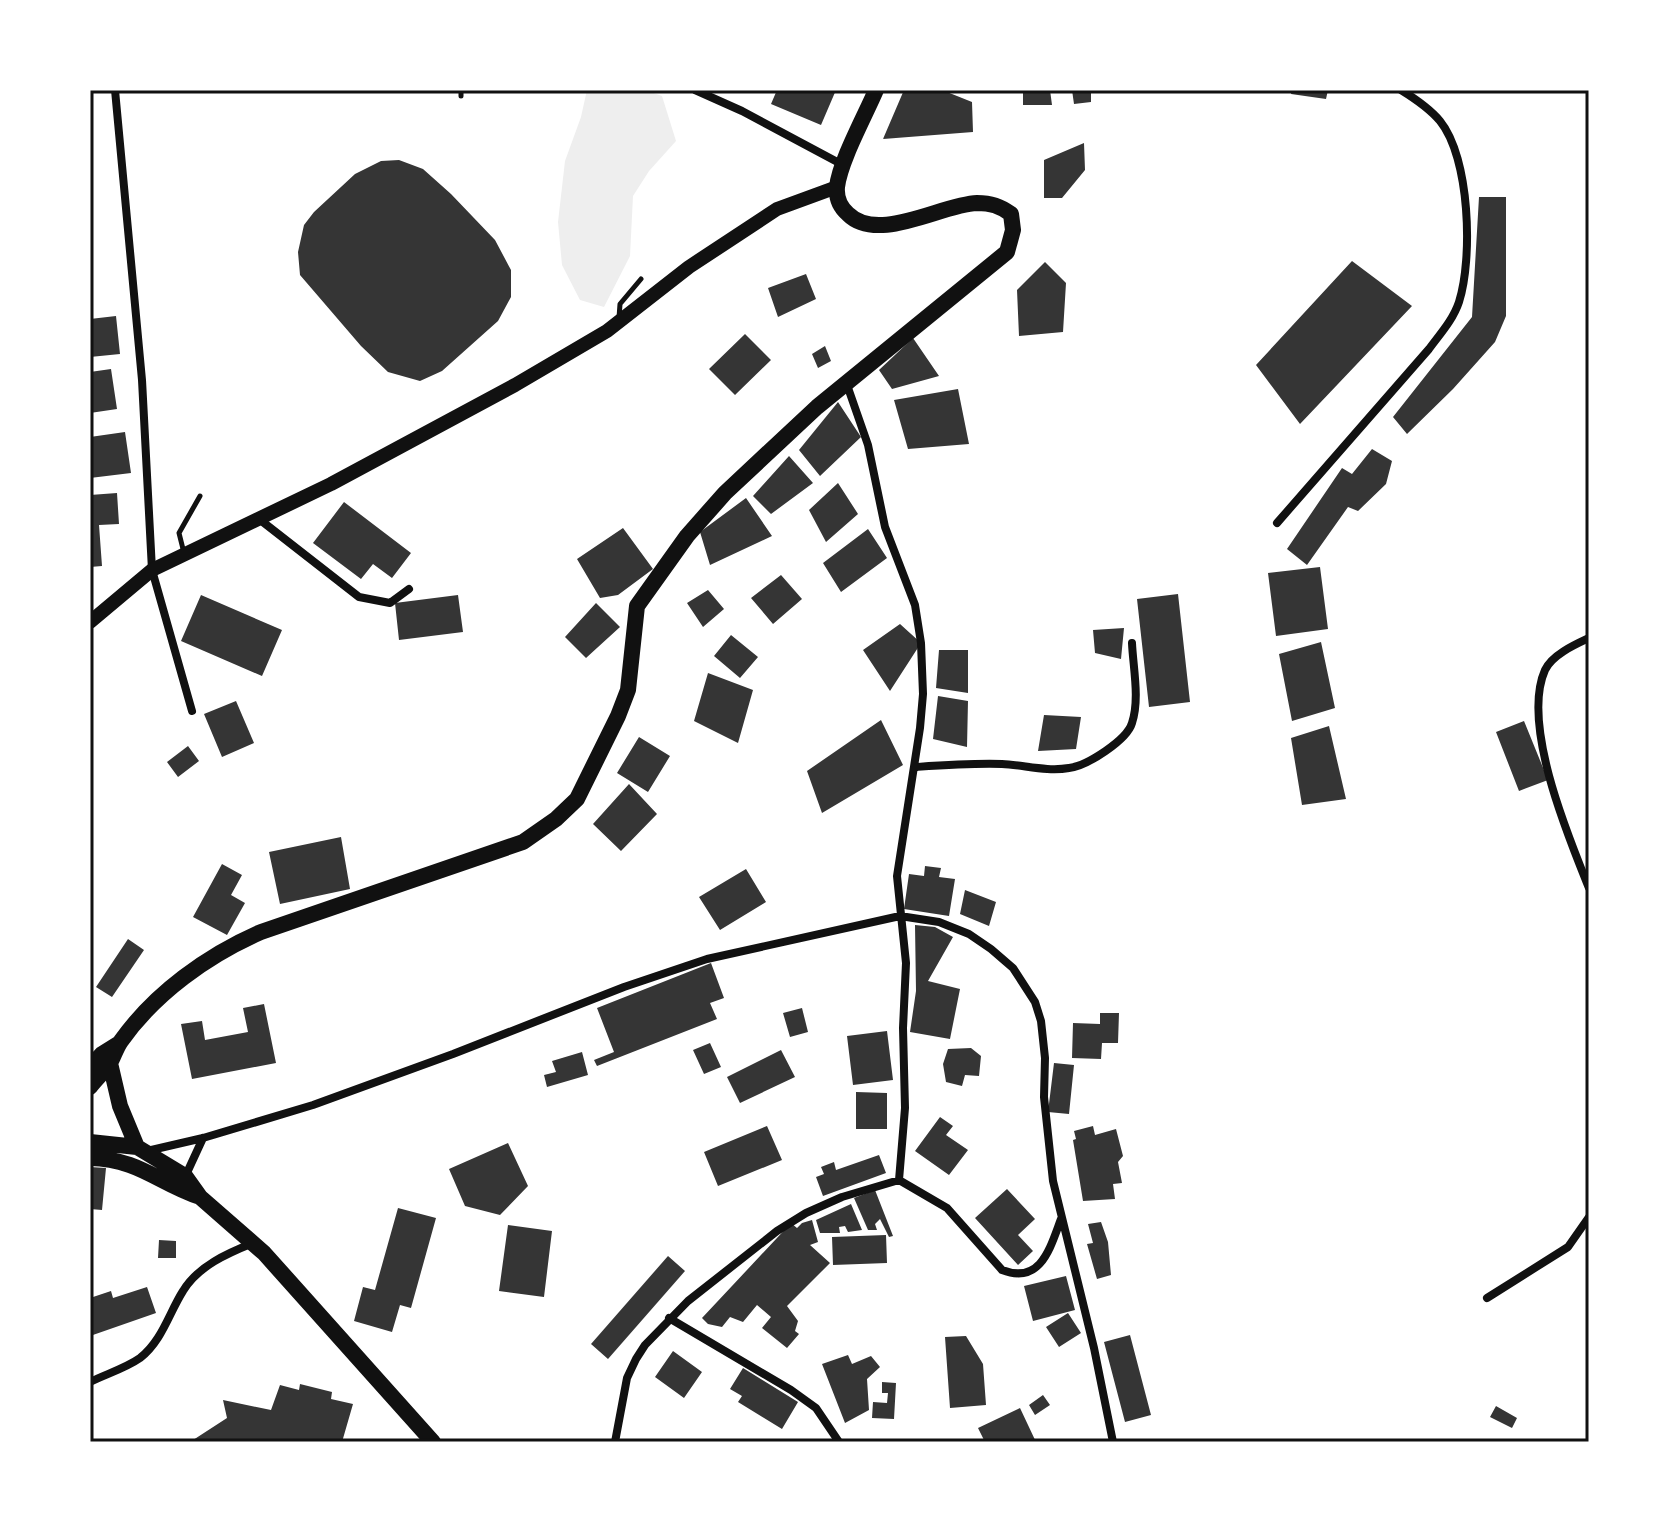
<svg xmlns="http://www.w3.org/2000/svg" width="1679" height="1532" font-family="'Titillium Web',sans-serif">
  <rect width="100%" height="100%" fill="#fff"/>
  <path fill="#eee" d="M587,90H645L662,96L676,141L649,171L633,196L630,256L604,307L580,300L562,265L558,222L565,161L581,117Z"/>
  <path fill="#353535" d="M777,90H836L821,125L771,104Z
    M904,90H942L972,102L973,132L883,139Z
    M1023,90H1050L1052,105H1023Z
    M1072,90H1091V102L1074,104Z
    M1292,90H1328L1326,99L1291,94Z
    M1084,143L1085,170L1062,198H1044V160Z
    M399,160L423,169L451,194L495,240L511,270V297L498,321L442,371L420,381L388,372L361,346L300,275L298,252L304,225L314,212L355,174L381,161Z
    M1479,197H1506V316L1495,342L1453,389L1407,434L1393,417L1472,317Z
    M1352,261L1412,306L1300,424L1256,365Z
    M1045,262L1066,283L1063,332L1019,336L1017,290Z
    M806,274L816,299L778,317L768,288Z
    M116,316L120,354L90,357V319Z
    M745,334L771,360L735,395L709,369Z
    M913,338L939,376L892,389L879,370Z
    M825,346L831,361L818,368L812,354Z
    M111,369L117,409L90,413V372Z
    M958,389L969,444L908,449L894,400Z
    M838,402L861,437L820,476L799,450Z
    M125,432L131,473L90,478V437Z
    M1372,449L1392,461L1386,484L1358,511L1348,507L1307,565L1287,549L1342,468L1352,474Z
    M789,456L813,483L771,514L753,496Z
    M838,483L858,514L826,542L809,510Z
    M117,493L119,524L99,525L102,566L90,567V495Z
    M746,498L772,536L710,565L700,532Z
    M344,502L411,553L392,578L373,564L361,579L313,543Z
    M623,528L653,569L618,595L600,598L577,559Z
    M868,529L887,558L841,592L823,563Z
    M1320,567L1328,629L1276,636L1268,573Z
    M781,575L802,599L773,624L751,598Z
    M708,590L724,609L703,627L687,603Z
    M1178,594L1190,702L1149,707L1137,599Z
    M201,595L282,630L262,676L181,641Z
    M458,595L463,632L399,640L395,603Z
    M596,603L620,627L586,658L565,637Z
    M900,624L921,643L890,691L863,650Z
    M1124,628L1121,659L1095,653L1093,630Z
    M731,635L758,657L740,678L714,656Z
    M1321,642L1335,708L1292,721L1279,654Z
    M939,650H968V693L936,688Z
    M708,673L753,690L738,743L694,721Z
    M938,696L968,701L967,747L933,739Z
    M236,701L254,743L222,757L204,714Z
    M1044,715L1081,717L1076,749L1038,751Z
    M881,720L903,765L822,813L807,771Z
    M1524,721L1548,780L1519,791L1496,732Z
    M1329,726L1346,799L1302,805L1291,738Z
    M639,737L670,756L648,792L617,773Z
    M188,746L199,761L178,777L167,762Z
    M629,784L657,814L621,851L593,824Z
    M341,837L350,889L280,904L269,852Z
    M222,864L242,875L231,895L245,903L227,935L193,917Z
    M925,866L941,868L939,877L955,879L949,916L904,909L909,874L924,876Z
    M746,869L766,902L720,930L699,897Z
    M965,890L996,902L989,926L960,914Z
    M915,925L935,927L953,937L928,981L960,989L950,1039L910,1032L916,991Z
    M128,939L144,950L112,997L96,987Z
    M711,963L724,998L710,1003L717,1019L597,1066L594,1060L614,1052L597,1008Z
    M264,1004L276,1063L192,1079L181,1024L202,1021L205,1040L248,1032L243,1008Z
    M802,1008L808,1032L790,1037L783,1013Z
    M1100,1013H1119L1118,1043H1102L1101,1059L1072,1058L1073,1023L1100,1024Z
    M887,1031L893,1080L853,1085L847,1036Z
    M710,1043L721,1067L704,1074L693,1050Z
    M971,1048L981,1056L979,1076L965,1075L962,1086L946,1082L943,1064L948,1049Z
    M781,1050L795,1077L740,1103L727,1077Z
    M582,1052L588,1075L547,1087L544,1075L556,1072L552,1061Z
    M1054,1063L1074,1065L1069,1114L1048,1112Z
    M856,1092L887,1093V1129H856Z
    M940,1117L953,1126L946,1135L968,1150L949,1175L915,1151Z
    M767,1126L782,1160L718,1186L704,1152Z
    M1093,1126L1095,1135L1116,1129L1123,1156L1118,1162L1122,1183L1113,1184L1115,1199L1083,1201L1073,1140L1076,1139L1074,1131Z
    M508,1143L528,1186L500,1215L465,1206L449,1169Z
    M879,1155L886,1173L823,1196L816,1177L824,1174L821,1167L834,1162L836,1170Z
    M90,1167L106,1168L102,1210L90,1209Z
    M1007,1189L1035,1219L1018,1235L1033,1251L1018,1265L975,1218Z
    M875,1190L893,1236L889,1237L880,1219L875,1224L877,1230H868L854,1198Z
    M851,1204L862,1230L848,1232L845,1226L839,1227L840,1233H820L816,1220Z
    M398,1208L436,1218L411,1308L400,1305L392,1332L354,1321L363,1287L375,1290Z
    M812,1220L818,1242L810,1245L830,1263L787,1306L798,1321L795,1331L799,1334L787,1348L762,1328L771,1317L757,1305L743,1322L730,1317L722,1327L708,1324L702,1318L791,1223L797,1228L802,1223Z
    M1101,1222L1108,1242L1111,1275L1097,1279L1087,1244L1093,1243L1088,1224Z
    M508,1225L552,1231L544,1297L499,1291Z
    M886,1235L887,1263L833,1265L832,1237Z
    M159,1240L176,1241V1258H158Z
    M668,1256L685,1271L608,1359L591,1344Z
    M1066,1276L1075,1310L1033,1321L1024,1286Z
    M147,1287L156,1313L90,1336V1298L111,1291L113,1298Z
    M1068,1313L1081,1333L1059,1347L1046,1327Z
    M1130,1335L1151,1415L1125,1422L1104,1342Z
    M966,1336L983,1364L986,1405L950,1408L945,1337Z
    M673,1351L702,1372L684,1398L655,1377Z
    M848,1355L852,1364L871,1356L880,1367L867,1379L869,1410L845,1423L822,1364Z
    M743,1368L798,1402L782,1429L738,1402L742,1396L730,1389Z
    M882,1382L896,1383L894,1419L872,1418L873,1402L887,1403L888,1393H882Z
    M300,1384L332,1392L331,1399L353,1404L342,1442H190L227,1418L223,1400L271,1410L280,1385L299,1390Z
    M1043,1395L1050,1405L1035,1415L1029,1405Z
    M1496,1406L1517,1418L1512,1428L1490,1417Z
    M1020,1408L1036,1442H985L978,1428Z"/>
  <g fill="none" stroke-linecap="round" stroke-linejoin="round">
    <path stroke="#111" stroke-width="5" d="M461,90V96
      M619,318L620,304L641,279
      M184,553L179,533L200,496"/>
    <path stroke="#111" stroke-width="8" d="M115,90L142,380L152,570L192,711
      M695,90L742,111L843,165
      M259,519L359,597L390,603L409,589
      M1277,523L1429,349C1440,334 1453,320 1459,302C1473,258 1470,158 1440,121C1430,109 1414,98 1401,90
      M1589,638C1574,645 1552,655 1545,670C1521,724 1568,836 1589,888
      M916,767C945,765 973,763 1002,764C1024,765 1047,772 1069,768C1087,766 1127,740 1132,723C1140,699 1133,667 1132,643
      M147,1151L203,1138L313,1105L453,1054L624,987L707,959L900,916L939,922L969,934L991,949L1013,968L1035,1002L1041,1021L1045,1058L1044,1097L1053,1181L1094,1348L1113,1442
      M185,1177L203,1138
      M899,1180L947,1208L1002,1270C1041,1285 1050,1248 1061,1219
      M1487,1298L1568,1247L1589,1217
      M669,1318L791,1390L816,1408L839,1442
      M90,1382C106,1374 126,1368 140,1358C162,1341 169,1313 183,1291C198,1266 228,1253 253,1243
      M615,1442L627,1378L636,1359L645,1345L688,1301L777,1231L806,1213L842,1197L899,1180L905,1108L903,1028L906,963L897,876L920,728L923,694L921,643L915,605L885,527L868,445L846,382"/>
    <path stroke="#111" stroke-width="14" d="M90,622L152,570L331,484L515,385L607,331L689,267L777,209L837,187"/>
    <path stroke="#111" stroke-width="16" d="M110,1063L120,1106L137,1147
      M90,1067L102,1054L118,1044
      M90,1087C96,1079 104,1072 110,1063C114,1056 116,1048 121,1041C155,993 208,955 261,932L523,842L556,819L577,799L618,716L628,690L637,606L687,536L725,493L817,407L1007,252L1013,230L1011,214C1000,206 991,203 977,203C942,204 878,244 848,214C840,207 836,199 837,187C840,161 865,116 876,90
      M90,1142L137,1147L185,1176L200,1197L264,1253L433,1442
      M90,1158C139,1159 158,1183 200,1197"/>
  </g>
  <rect width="1679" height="1532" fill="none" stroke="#ffffff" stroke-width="184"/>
  <rect x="92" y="92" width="1495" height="1348" fill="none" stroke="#111" stroke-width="3"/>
</svg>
